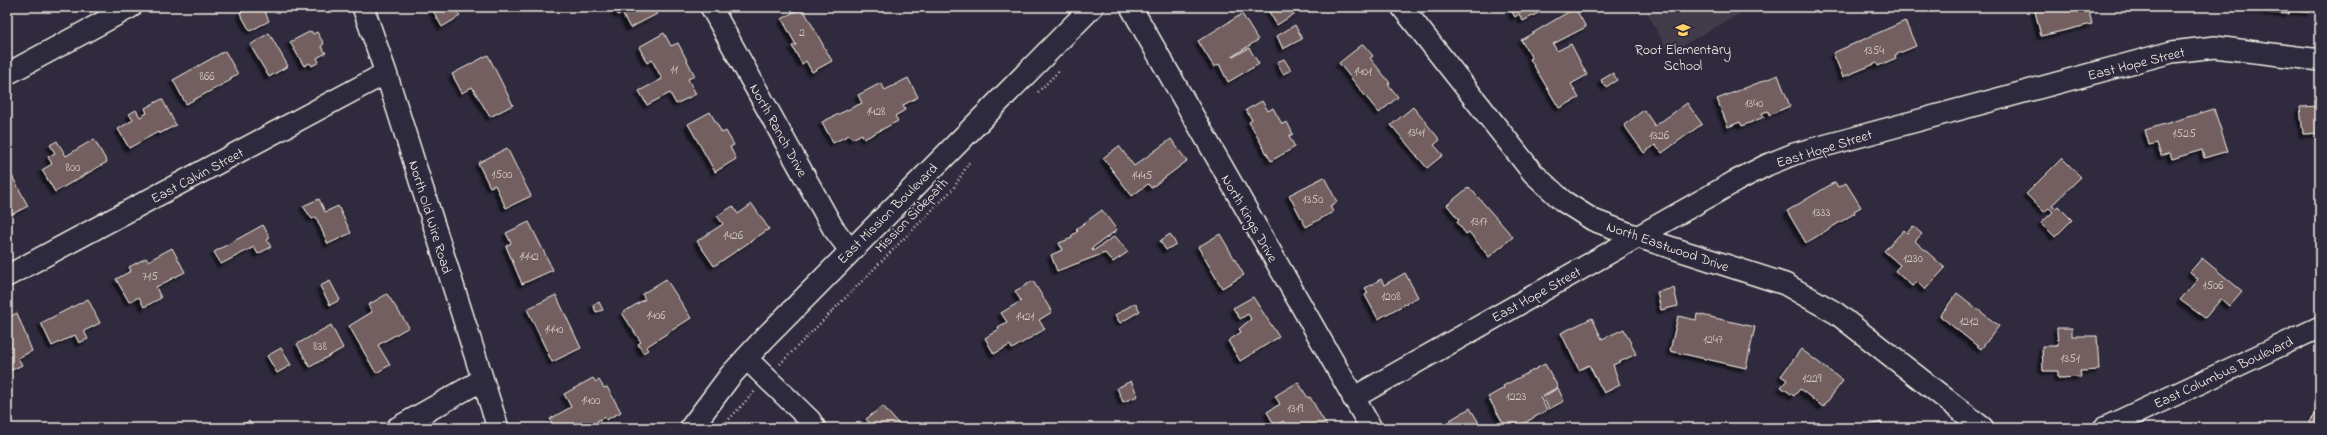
<svg xmlns="http://www.w3.org/2000/svg" width="2327" height="435" font-family="'Indie Flower',sans-serif">
  <defs>
    <filter id="shadow"><feDropShadow dx="-3.5" dy="3.5" stdDeviation="1" flood-color="#0009"/></filter>
  </defs>
  <rect width="100%" height="100%" fill="#2f2a3d"/>
  <filter id="ink" filterUnits="userSpaceOnUse"><feTurbulence type="fractalNoise" baseFrequency=".025" numOctaves="2"/><feDisplacementMap in="SourceGraphic" scale="8" xChannelSelector="R" yChannelSelector="G"/><feConvolveMatrix kernelMatrix="1 2 1 2 8 2 1 2 1" color-interpolation-filters="sRGB"/></filter>
  <g filter="url(#ink)">
    <path fill="#433a48" d="M1644,7H1752L1669,53Z"/>
    <path fill="#735e61" stroke="#f4f1e8" filter="url(#shadow)" d="M241,7H267L265,12L269,21L250,31L240,13L243,10Z
      M431,7H454L460,16L442,27Z
      M613,7H653L657,14L630,28L622,13L618,15Z
      M802,7L832,61L812,72L806,61L802,64L792,46L796,45L782,19Z
      M1266,7H1305L1277,25Z
      M1509,7H1537L1540,12L1523,21L1519,14L1515,17Z
      M2034,7H2088L2092,24L2041,36Z
      M2245,7H2311L2310,12L2289,11V14L2268,13V10L2245,9Z
      M1575,8L1586,27L1553,44L1557,51L1571,44L1587,75L1571,84L1579,98L1559,108L1530,59L1532,58L1521,40Z
      M1242,14L1258,40L1233,56V57L1249,48L1259,64L1228,82L1219,64L1214,67L1198,41Z
      M1905,21L1916,46L1895,55L1896,58L1878,66L1877,63L1843,77L1833,53Z
      M1295,25L1302,39L1283,49L1277,36Z
      M311,31L313,34L317,32L324,44L321,46L326,53L317,58L319,62L312,66L310,63L304,66L290,42Z
      M269,33L288,66L269,77L250,45Z
      M664,33L671,46L678,43L695,76L688,79L696,94L676,104L670,93L647,105L639,91L662,79L652,60L647,63L639,47Z
      M1363,44L1373,56L1370,58L1390,83L1388,84L1398,97L1379,113L1339,63Z
      M225,51L238,74L230,78L231,80L186,104L173,80Z
      M488,55L513,105L490,117L472,87L462,93L452,74Z
      M1284,59L1291,70L1283,74L1277,62Z
      M1613,73L1617,80L1606,87L1601,80Z
      M1778,75L1790,106L1769,115L1768,111L1762,113L1764,117L1742,126L1740,122L1728,127L1717,99Z
      M908,78L918,97L903,105L905,110L895,116L898,121L864,139L862,134L852,139L849,135L833,143L822,122L862,103L858,95L881,83L885,90Z
      M162,99L176,125L159,134L158,132L129,148L118,129L133,120L129,114L136,110L140,117L147,113L145,108Z
      M1262,101L1268,111L1273,108L1282,124L1287,122L1293,134L1289,136L1295,147L1271,161L1249,122L1252,120L1246,110Z
      M1687,103L1702,124L1662,153L1655,145L1644,153L1624,125L1644,110L1655,126Z
      M2320,106V133L2303,134L2300,107Z
      M1413,107L1440,140L1434,145L1443,155L1427,168L1391,125Z
      M2214,109L2228,151L2204,158L2202,150L2172,159L2170,153L2161,156L2157,143L2149,145L2145,130Z
      M710,112L722,133L726,131L734,145L730,147L736,159L715,172L688,124Z
      M94,139L107,162L55,192L42,170L52,164L48,157L55,153L50,145L57,141L66,156Z
      M1171,139L1187,161L1151,188L1148,184L1132,196L1103,158L1119,146L1134,166Z
      M507,148L531,196L506,208L495,185L490,187L478,163Z
      M2062,158L2081,177L2052,205L2056,208L2058,206L2072,220L2055,237L2041,223L2053,212L2049,208L2044,212L2026,194Z
      M10,172L28,206L7,217V174Z
      M1324,177L1337,202L1330,206L1333,212L1306,227L1289,195Z
      M1835,182L1838,187L1846,183L1861,207L1854,211L1855,213L1806,243L1787,211Z
      M1469,187L1513,237L1489,257L1469,232L1466,234L1457,222L1459,220L1447,205Z
      M319,199L325,212L338,206L351,233L328,244L316,217L312,219L303,206Z
      M752,204L769,229L714,266L697,241L723,224L717,216L733,206L738,214Z
      M1102,210L1117,230L1092,248L1093,251L1115,236L1128,252L1113,262L1105,253L1057,271L1051,255L1062,250L1059,243L1072,238L1071,236L1078,231L1076,229Z
      M529,222L553,270L522,284L506,246L511,243L506,233Z
      M263,225L270,238L267,240L271,247L258,254L254,247L221,264L214,252Z
      M1913,226L1922,234L1915,241L1945,268L1925,290L1917,282L1912,286L1895,271L1900,265L1884,251L1904,230L1907,233Z
      M1170,234L1176,244L1166,250L1160,241Z
      M1220,234L1244,275L1222,288L1198,247Z
      M172,248L185,272L156,287L161,298L144,307L139,297L129,302L116,279L131,271L129,267L146,258L148,261Z
      M2202,258L2242,291L2229,306L2221,299L2205,318L2180,300L2198,279L2190,272Z
      M1405,273L1418,297L1378,319L1365,295L1368,293L1365,288L1381,279L1384,285Z
      M666,279L691,318L646,347L648,350L643,353L638,344L641,342L622,313L645,299L642,294Z
      M330,281L340,300L330,305L320,286Z
      M1033,281L1052,312L1039,320L1045,329L1012,349L1010,345L994,354L985,338L999,329L998,327L1007,322L1001,313L1021,301L1015,291Z
      M1674,288L1678,306L1661,310L1657,292Z
      M1957,293L1999,326L1981,349L1940,316Z
      M387,294L409,327L378,345L390,365L376,373L349,326L372,312L368,305Z
      M556,295L581,348L552,362L527,309Z
      M1253,297L1279,337L1240,361L1228,341L1241,332L1239,329L1251,319L1248,314L1240,319L1233,308Z
      M88,299L100,323L84,331L88,339L79,343L75,335L52,346L41,323Z
      M599,302L603,310L596,312L593,305Z
      M1135,303L1140,311L1120,323L1115,315Z
      M17,313L32,351L18,358L22,365L10,371L7,364V318Z
      M1697,314L1755,327L1746,368L1670,351L1678,316L1696,320Z
      M1592,318L1602,339L1624,329L1636,354L1613,365L1620,385L1604,393L1589,365L1579,370L1561,333Z
      M331,325L343,348L310,367L297,344Z
      M2057,328H2072V336H2097L2099,370L2080,371L2081,377L2058,378V371H2043L2042,346H2058Z
      M281,348L291,365L277,373L267,356Z
      M1801,349L1843,381L1823,407L1800,389L1794,396L1781,387L1787,380L1781,376Z
      M1545,364L1558,387L1540,397L1547,410L1516,428H1506L1488,397L1504,388L1503,386Z
      M593,378L596,382L599,380L604,388L607,387L621,412L606,420L605,417L597,421L601,428H555L550,419L571,407L564,394Z
      M1131,381L1138,396L1123,402L1117,388Z
      M1298,382L1308,398L1310,397L1328,428H1287L1283,421L1275,426L1267,412L1280,404L1275,396Z
      M1558,388L1564,401L1549,409L1543,397Z
      M883,406L901,427L900,428H874L866,419Z
      M1470,408L1482,428H1454L1450,420Z
      M2320,408V428H2316L2309,423Z
      M249,421L253,428H237Z
      M1881,422L1882,428H1861Z"/>
    <g fill="none" stroke-linecap="round" stroke-linejoin="round">
      <g stroke="#f4f1e8" stroke-width="24">
        <path id="minor" d="M363,7L386,73L498,428
          M711,7L833,228L850,250
          M1131,7L1371,428
          M1402,7L1533,173L1563,201L1593,220L1638,237L1785,284L1836,313L1983,428
          M7,74L131,7
          M7,276L386,73
          M746,358L810,420L815,428
          M1353,398L1736,181L1767,165L1794,154L2172,52L2215,47L2320,60
          M397,428L482,380
          M2104,428L2320,327"/>
      </g>
      <g stroke="#f4f1e8" stroke-width="25">
        <path id="major" d="M691,428L730,376L764,339L1092,7"/>
      </g>
      <path stroke="#f4f1e8" stroke-width="2.5" stroke-dasharray="1 3" stroke-linecap="butt" d="M1038,92L1060,70
        M780,364L953,189L970,161
        M721,428L755,391"/>
      <use href="#minor" stroke="#2f2a3d" stroke-width="21"/>
      <use href="#major" stroke="#2f2a3d" stroke-width="22"/>
    </g>
  </g>
  <defs>
    <g id="school-bare" transform="scale(1.2)"><path d="M0-5L7-2L0 1L-7-2ZM-4 1L0 2.5L4 1V4Q0 6-4 4Z" fill="#ffd166" stroke="#2f2a3d" stroke-width="2.5" paint-order="stroke"/></g>
  </defs>
  <g fill-rule="evenodd">
    <use href="#school-bare" x="1683" y="30"/>
  </g>
  <g text-anchor="middle" stroke-width="4" stroke-linejoin="round" paint-order="stroke">
    <g font-size="12" fill="#d4ccc6">
      <text x="802" y="36">2</text>
      <text x="1874" y="54">1354</text>
      <text x="674" y="73">11</text>
      <text x="1363" y="75">1401</text>
      <text x="207" y="80">866</text>
      <text x="1754" y="107">1340</text>
      <text x="876" y="115">1428</text>
      <text x="1416" y="136">1341</text>
      <text x="2184" y="137">1525</text>
      <text x="1659" y="139">1326</text>
      <text x="73" y="171">800</text>
      <text x="502" y="178">1500</text>
      <text x="1142" y="179">1445</text>
      <text x="1313" y="203">1350</text>
      <text x="1821" y="216">1333</text>
      <text x="1479" y="225">1317</text>
      <text x="733" y="239">1426</text>
      <text x="529" y="260">1442</text>
      <text x="1913" y="262">1230</text>
      <text x="150" y="280">715</text>
      <text x="2213" y="289">1506</text>
      <text x="1391" y="300">1208</text>
      <text x="656" y="319">1406</text>
      <text x="1025" y="320">1421</text>
      <text x="1969" y="325">1212</text>
      <text x="554" y="333">1440</text>
      <text x="1713" y="343">1247</text>
      <text x="320" y="350">838</text>
      <text x="2070" y="362">1351</text>
      <text x="1812" y="382">1229</text>
      <text x="1516" y="400">1223</text>
      <text x="591" y="404">1400</text>
      <text x="1295" y="412">1319</text>
    </g>
    <g font-size="14" fill="#f4f1e8" stroke="#2f2a3d">
      <text x="1683" y="54">Root Elementary<tspan x="1683" dy="16">School</tspan></text>
    </g>
    <g font-size="14" fill="#f4f1e8" stroke="#2f2a3d">
      <text transform="translate(2136 63) rotate(-14)" y="5">East Hope Street</text>
      <text transform="translate(779 130) rotate(61)" y="5">North Ranch Drive</text>
      <text transform="translate(1824 148) rotate(-17)" y="5">East Hope Street</text>
      <text transform="translate(197 175) rotate(-28)" y="5">East Calvin Street</text>
      <text transform="translate(887 213) rotate(-45)" y="5">East Mission Boulevard</text>
      <text transform="translate(911 215) rotate(-46)" y="5">Mission Sidepath</text>
      <text transform="translate(431 217) rotate(73)" y="5">North Old Wire Road</text>
      <text transform="translate(1250 218) rotate(60)" y="5">North Kings Drive</text>
      <text transform="translate(1668 246) rotate(19)" y="5">North Eastwood Drive</text>
      <text transform="translate(1536 294) rotate(-29)" y="5">East Hope Street</text>
      <text transform="translate(2223 372) rotate(-25)" y="5">East Columbus Boulevard</text>
    </g>
  </g>
  <rect width="2327" height="435" fill="none" stroke="#2f2a3d" stroke-width="24"/>
  <rect x="12" y="12" width="2303" height="411" fill="none" stroke="#f4f1e8" stroke-width="1.5" filter="url(#ink)"/>
</svg>
